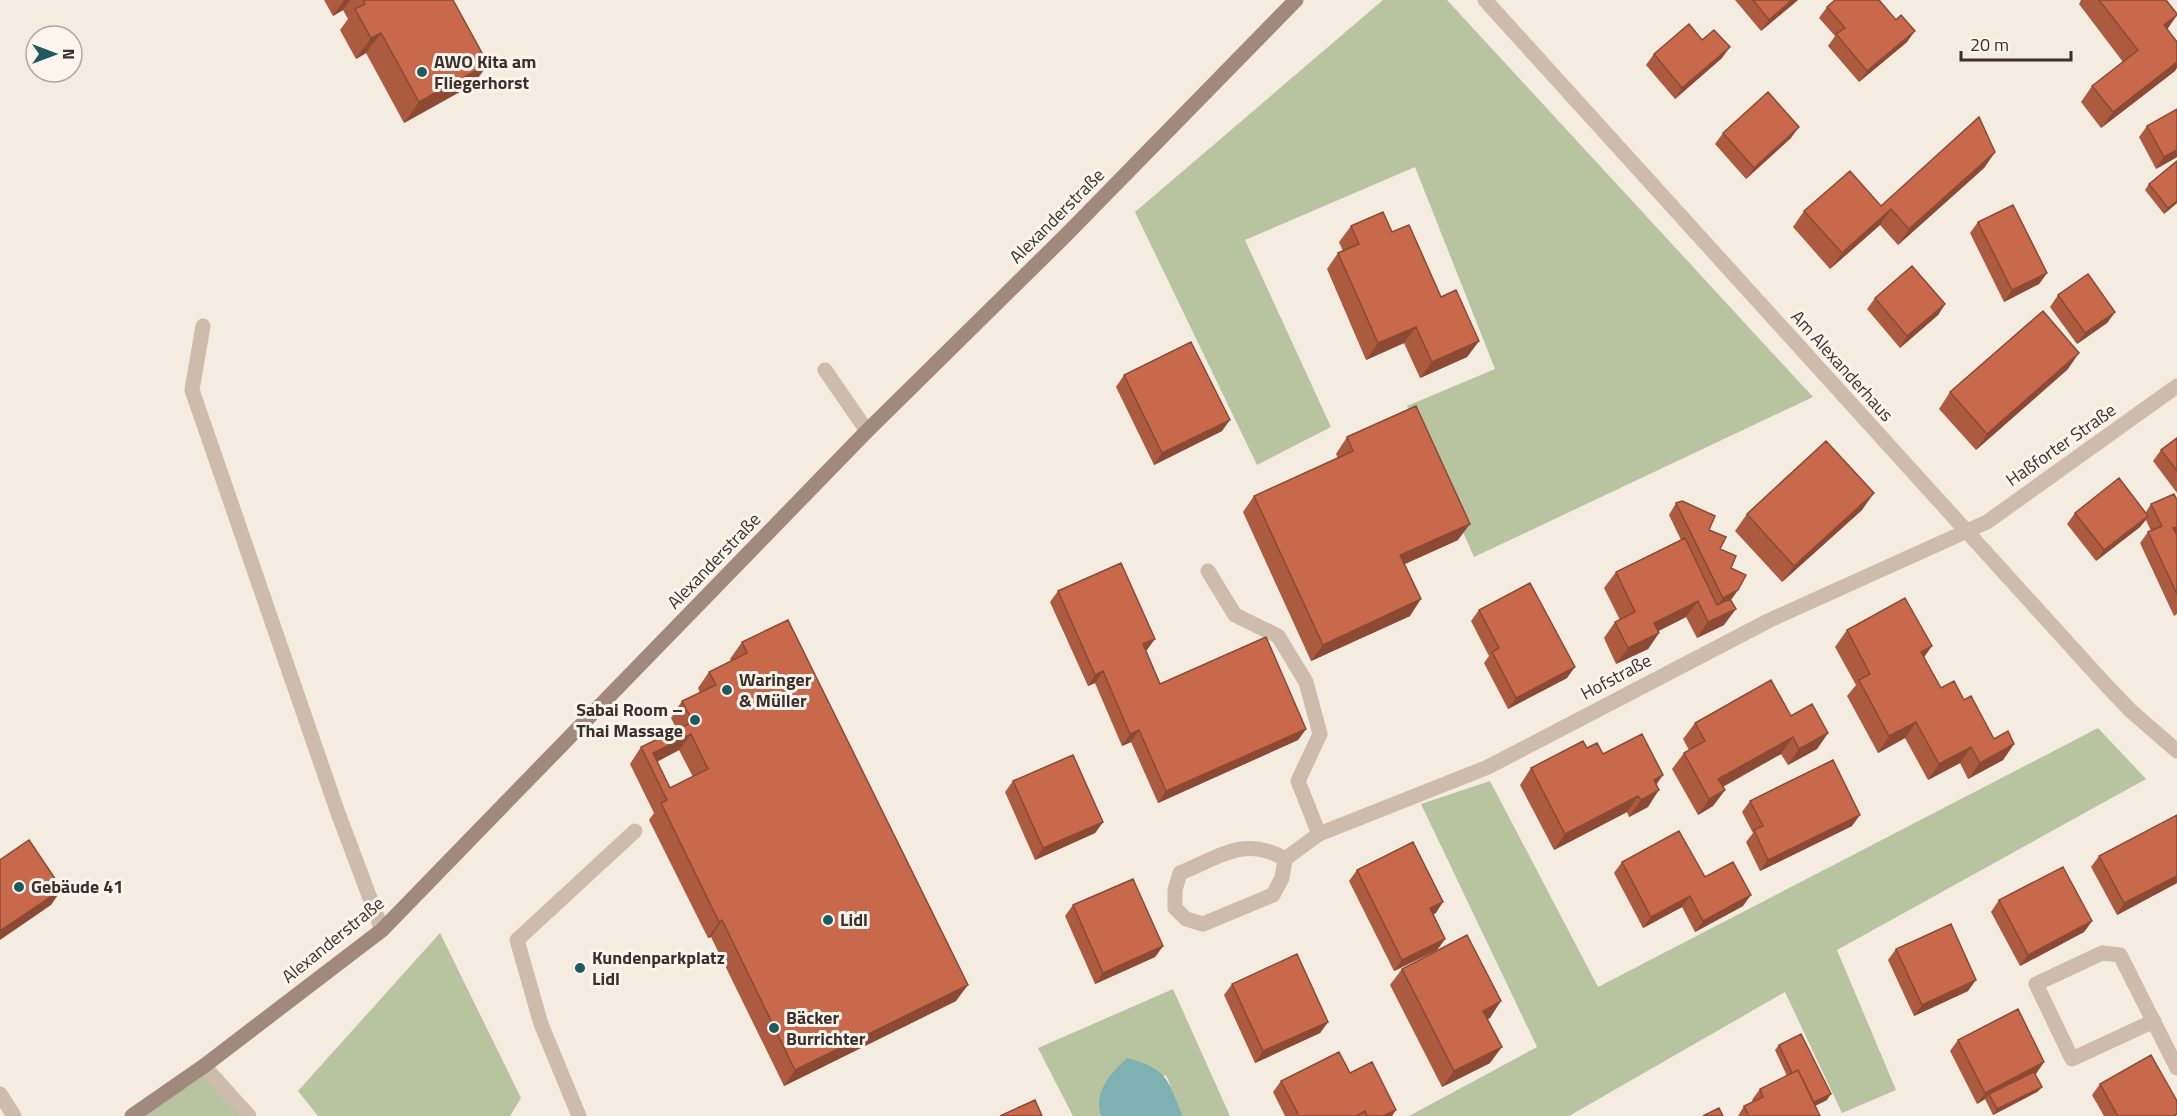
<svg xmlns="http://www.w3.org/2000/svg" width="2177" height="1116" font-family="'Titillium Web',sans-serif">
  <rect width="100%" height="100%" fill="#f4ebe1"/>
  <path fill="#b8c4a0" d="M1383,0H1447L1813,397L1474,557L1407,406L1495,369L1415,167L1245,240L1331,427L1257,465L1135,212Z
    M2098,728L2146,779L1837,950L1896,1090L1842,1113L1785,992L1569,1116H1409L1537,1047L1421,804L1490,781L1598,987Z
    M440,933L521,1098L510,1116H318L298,1091Z
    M1173,989L1230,1116H1183L1166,1075L1100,1112L1101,1116H1073L1038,1048Z
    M204,1066L255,1116H130Z"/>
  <path fill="#7fb0b2" d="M1127,1058C1168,1069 1168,1080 1183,1116H1101C1093,1092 1111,1073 1127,1058Z"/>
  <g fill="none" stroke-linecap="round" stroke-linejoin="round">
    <path stroke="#cdbbac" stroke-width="15" d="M203,326L192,390L338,813L382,930
      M825,370L867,431
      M1208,571L1235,615L1278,636L1306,682L1320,734L1298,781L1319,834
      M579,1116L541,1024L517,940L635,831"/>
    <path stroke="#cdbbac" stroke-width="15" d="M1485,0L2106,685L2131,711L2177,751
      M1285,859C1244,835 1220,857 1180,873L1175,890V908L1186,919L1203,924L1273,895L1282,878L1285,859L1319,834L1488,767L1770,620L1987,522L2177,386
      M2154,1021L2072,1059L2036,984L2102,953L2120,955L2177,1068
      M204,1066L249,1116
      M0,1094L14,1116"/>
    <path stroke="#a18a7d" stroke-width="15" d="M132,1116L204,1066L382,930L867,431L1067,234L1296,0"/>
  </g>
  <path fill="#ac5a40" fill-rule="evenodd" d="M324,0H453L474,84L404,123L366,53L356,59L340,30L348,19L343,10L333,16Z
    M1735,0H1798L1761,31Z
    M2081,0H2166L2177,15L2167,29L2175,71L2101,128L2081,102L2092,86L2123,62L2079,4Z
    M1827,7L1907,42L1859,82L1828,46L1835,36L1819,18Z
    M1702,40L1722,58L1675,99L1646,65L1654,54Z
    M2147,126L2177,157L2156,169L2139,137Z
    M1723,133L1791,138L1746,179L1715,144Z
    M1995,152L1984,168L1898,245L1880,225L1830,269L1793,227L1804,211L1881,206Z
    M2177,161V203L2164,214L2145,190L2149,184Z
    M1978,222L2047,273L2039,284L2004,302L1970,233Z
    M1351,226L1392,232L1441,297L1479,341L1467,357L1420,378L1404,343L1366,360L1327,269L1338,253L1343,251L1339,242Z
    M2058,295L2115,312L2107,323L2077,344L2050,307Z
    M1875,298L1945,304L1938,315L1900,348L1867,309Z
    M2068,369L1976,450L1939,409L1950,392Z
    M1124,375L1222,431L1154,465L1116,387Z
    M1347,437L1458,540L1405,564L1410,616L1311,661L1243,512L1254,496L1338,458L1336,454Z
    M2177,438V493L2153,461L2161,450Z
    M1676,503L1709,530L1731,568L1738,590L1731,600L1724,625L1697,638L1686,617L1658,631L1659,633L1648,649L1616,664L1604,638L1615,622L1620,620L1604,588L1616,572L1681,540L1669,515Z
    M2151,504L2177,535V614L2174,616L2140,543L2148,532L2151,531L2146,520L2140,527L2096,561L2067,524L2075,513L2146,512Z
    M1862,510L1782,582L1735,531L1747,514Z
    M1058,591L1147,650H1145L1160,684L1306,729L1298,740L1158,803L1131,742L1122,746L1095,683L1088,686L1050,602Z
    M1479,610L1567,678L1508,709L1484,663L1489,656L1471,621Z
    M1847,630L1924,657L1941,688L1964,700L1994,739L2014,744L2003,760L1968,779L1960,763L1928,780L1905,738L1878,753L1847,696L1856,685L1835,647Z
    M742,642L956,1001L784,1086L711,937L708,938L649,820L654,813L630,764L641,747L677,730L671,718L682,701L700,693L698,688L709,672L731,661L730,659ZM679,750L693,777L670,788L657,762Z
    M1791,716L1828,733L1817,749L1788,765L1781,754L1723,787L1725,790L1713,806L1698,815L1672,769L1684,753L1689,750L1683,739L1695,723Z
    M1587,748L1603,754L1656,785L1648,807L1629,817L1627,812L1554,850L1520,785L1531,768Z
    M1013,781L1103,822L1095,833L1035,860L1005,792Z
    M1750,801L1852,826L1760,871L1746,842L1753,833L1742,812Z
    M2099,856L2177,883L2117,915L2091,867Z
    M1622,862L1705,877L1743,906L1695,932L1682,907L1643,928L1614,873Z
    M1357,870L1436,913L1433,914L1445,939L1437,950L1394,971L1349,881Z
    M1999,900L2092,921L2084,932L2020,966L1991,912Z
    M1073,905L1163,946L1155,957L1095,984L1065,916Z
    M1896,949L1968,991L1914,1016L1888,960Z
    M1402,969L1490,1018L1487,1019L1490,1063L1442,1087L1390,985Z
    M1232,984L1328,1022L1320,1033L1255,1063L1224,995Z
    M1958,1040L2044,1062L2035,1074L2042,1087L2037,1092L1993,1115L1985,1099L1977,1104L1950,1051Z
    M1779,1045L1827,1100L1815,1106L1820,1116H1738L1744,1106L1753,1102L1752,1100L1760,1089L1787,1076L1775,1050Z
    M1350,1073L1392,1116H1285L1273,1092L1281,1081Z
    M2100,1084L2177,1116H2104L2092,1095Z"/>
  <path fill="#8c4a34" d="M344,0H350L343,10L333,16Z
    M1792,0H1798L1761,31L1769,20Z
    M2177,15L2166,31L2164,25Z
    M1915,31L1907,42L1859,82L1867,71Z
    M381,33L366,53L356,59L371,38Z
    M1730,47L1722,58L1675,99L1682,88Z
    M2177,62V68L2175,71L2101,128L2113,112Z
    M488,64L474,84L404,123L419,102Z
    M1799,127L1791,138L1746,179L1754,168Z
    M2177,150V157L2156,169L2164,157Z
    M1995,152L1984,168L1898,245L1909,229Z
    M2177,201V203L2164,214L2168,208Z
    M1891,209L1880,225L1830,269L1842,253Z
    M2047,273L2039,284L2004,302L2012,290Z
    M1945,304L1938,315L1900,348L1907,336Z
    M2115,312L2107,323L2077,344L2085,333Z
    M1416,327L1404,343L1366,360L1378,343Z
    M1479,341L1467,357L1420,378L1432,362Z
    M2079,353L2068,369L1976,450L1987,434Z
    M1230,420L1222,431L1154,465L1162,453Z
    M1874,493L1862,510L1782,582L1794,566Z
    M2148,516L2140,527L2096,561L2104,550Z
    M1470,524L1458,540L1389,571L1400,555Z
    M2177,527V534L2166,540L2173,528Z
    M1738,590L1730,601L1715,609L1723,598Z
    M1421,599L1410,616L1311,661L1323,645Z
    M1698,601L1686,617L1643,639L1654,623Z
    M1736,609L1724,625L1697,638L1708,622Z
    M1659,633L1648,649L1616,664L1628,648Z
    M1155,639L1147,650L1135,655L1143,644Z
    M1932,646L1920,663L1921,652Z
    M1575,667L1567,678L1508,709L1516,698Z
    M1103,671L1095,683L1088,686L1095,675Z
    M1916,722L1905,738L1878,753L1889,736Z
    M1306,729L1298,740L1158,803L1166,791Z
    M1139,730L1131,742L1122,746L1130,734Z
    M1828,733L1817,749L1788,765L1799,749Z
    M691,734L679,750L650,765L653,753Z
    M1793,737L1781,754L1707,795L1718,779Z
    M2014,744L2003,760L1968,779L1980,763Z
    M1971,747L1960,763L1928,780L1939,764Z
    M1663,775L1652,791L1654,780Z
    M1659,790L1648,807L1629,817L1641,800Z
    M1725,790L1713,806L1698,815L1709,799Z
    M1638,796L1627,812L1554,850L1565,834Z
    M1860,815L1852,826L1760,871L1768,860Z
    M1103,822L1095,833L1035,860L1043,848Z
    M2177,876V883L2117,915L2124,903Z
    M62,889L51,905L0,940V931Z
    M1751,895L1743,906L1695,932L1703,921Z
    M1690,896L1682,907L1643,928L1651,917Z
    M1443,902L1436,913L1422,920L1430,908Z
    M722,920L711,937L708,938L719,922Z
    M2092,921L2084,932L2020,966L2028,955Z
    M1445,939L1437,950L1394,971L1402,960Z
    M1163,946L1155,957L1095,984L1103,973Z
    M1976,980L1968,991L1914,1016L1922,1005Z
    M968,985L956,1001L784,1086L795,1070Z
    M1501,1001L1490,1018L1472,1027L1483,1011Z
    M1328,1022L1320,1033L1255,1063L1263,1051Z
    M1502,1047L1490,1063L1442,1087L1454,1071Z
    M2044,1062L2036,1074L1991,1097L1989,1094L1985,1099L1977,1104L1985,1093Z
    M2042,1087L2037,1092L1993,1115L1997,1109Z
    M1831,1094L1827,1100L1804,1111L1808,1105Z
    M1396,1110L1392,1116H1383Z"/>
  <path fill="#c8694b" stroke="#8c4a34" stroke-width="1.5" fill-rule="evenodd" d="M363,0H453L488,64L419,102L381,33L371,38L355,9L365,4Z
    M1753,0H1792L1769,20Z
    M1835,0H1879L1896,20L1901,15L1915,31L1867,71L1836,34L1845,28L1827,7Z
    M2099,0H2166L2177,14V15L2164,25L2177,42V62L2113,112L2092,86L2138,50Z
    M1689,24L1702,40L1714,30L1730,47L1682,88L1654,54Z
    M1768,92L1799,127L1754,168L1723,133Z
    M2177,109V150L2164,157L2147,126Z
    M1979,117L1995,152L1909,229L1891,209L1842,253L1804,211L1850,171L1881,206Z
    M2177,161V201L2168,208L2149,184Z
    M2013,205L2047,273L2012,290L1978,222Z
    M1383,212L1392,232L1409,225L1441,297L1456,290L1479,341L1432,362L1416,327L1378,343L1338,253L1359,244L1351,226Z
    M1912,266L1945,304L1907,336L1875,298Z
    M2088,274L2115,312L2085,333L2058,295Z
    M2043,311L2079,353L1987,434L1950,392Z
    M1191,342L1230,420L1162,453L1124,375Z
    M1416,406L1470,524L1400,555L1421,599L1323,645L1254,496L1353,451L1347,437Z
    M2177,438V471L2161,450Z
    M1826,441L1874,493L1794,566L1747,514Z
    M2119,478L2148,516L2104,550L2075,513Z
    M2174,494L2177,500V527L2173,528L2177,535V594L2148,532L2162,526L2151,504Z
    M1682,501L1715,516L1709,530L1726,537L1720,549L1736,556L1731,568L1746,575L1738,590L1723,598L1676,503Z
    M1685,538L1717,605L1730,599L1736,609L1708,622L1698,601L1654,623L1659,633L1628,648L1615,622L1635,612L1616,572Z
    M1121,563L1155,639L1143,644L1160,684L1266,637L1306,729L1166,791L1139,730L1130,734L1103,671L1095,675L1058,591Z
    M1530,583L1575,667L1516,698L1492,652L1499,648L1479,610Z
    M1905,598L1932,646L1921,652L1941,688L1954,681L1964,700L1971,696L1994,739L2008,731L2014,744L1980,763L1971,747L1939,764L1916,722L1889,736L1859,680L1870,674L1847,630Z
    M788,620L968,985L795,1070L722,920L719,922L661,803L667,800L641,747L693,722L682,701L716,685L709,672L747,653L742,642ZM691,734L708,769L670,788L653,753Z
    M1771,680L1791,716L1812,704L1828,733L1799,749L1793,737L1718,779L1725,790L1709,799L1684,753L1705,741L1695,723Z
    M1642,734L1663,775L1654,780L1659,790L1641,800L1638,796L1565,834L1531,768L1583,741L1587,748L1597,743L1603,754Z
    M1073,755L1103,822L1043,848L1013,781Z
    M1833,760L1860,815L1768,860L1754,830L1763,826L1750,801Z
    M2177,815V876L2124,903L2099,856Z
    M1679,831L1705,877L1733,862L1751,895L1703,921L1690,896L1651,917L1622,862Z
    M29,840L62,889L0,931V860Z
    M1413,842L1443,902L1430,908L1445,939L1402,960L1357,870Z
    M2063,867L2092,921L2028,955L1999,900Z
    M1133,879L1163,946L1103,973L1073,905Z
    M1951,924L1976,980L1922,1005L1896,949Z
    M1467,935L1501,1001L1483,1011L1502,1047L1454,1071L1402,969Z
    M1297,954L1328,1022L1263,1051L1232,984Z
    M2018,1009L2044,1062L1985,1093L1958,1040Z
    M1801,1034L1831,1094L1814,1102L1798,1070L1792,1073L1779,1045Z
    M1339,1052L1350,1073L1372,1062L1396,1110L1383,1116H1367L1365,1111L1356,1116H1299L1281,1081Z
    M2151,1055L2177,1101V1114L2173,1116H2118L2100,1084Z
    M1798,1070L1820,1116H1749L1744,1106L1763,1097L1760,1089Z
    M2034,1072L2042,1087L1997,1109L1989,1094Z
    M1035,1100L1042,1116H1000Z
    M1719,1108L1723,1116H1703Z"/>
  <g fill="#1f5a5e" stroke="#fbf5ee" stroke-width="2">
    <circle cx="422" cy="72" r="6"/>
    <circle cx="727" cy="690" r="6"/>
    <circle cx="695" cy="720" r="6"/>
    <circle cx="19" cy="887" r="6"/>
    <circle cx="828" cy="920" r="6"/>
    <circle cx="580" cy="968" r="6"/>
    <circle cx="774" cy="1028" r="6"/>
  </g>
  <g text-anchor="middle" stroke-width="6" stroke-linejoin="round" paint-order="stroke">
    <g font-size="18" font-weight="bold" fill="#3b302b" stroke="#fbf5ee" text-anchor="start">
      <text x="434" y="68">AWO Kita am<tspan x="434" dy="21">Fliegerhorst</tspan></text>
      <text x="739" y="686">Waringer<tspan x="739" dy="21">&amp; Müller</tspan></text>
      <text x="683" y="716" text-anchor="end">Sabai Room –<tspan x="683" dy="21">Thai Massage</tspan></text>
      <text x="31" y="893">Gebäude 41</text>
      <text x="840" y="926">Lidl</text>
      <text x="592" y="964">Kundenparkplatz<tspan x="592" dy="21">Lidl</tspan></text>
      <text x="786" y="1024">Bäcker<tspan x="786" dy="21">Burrichter</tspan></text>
    </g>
    <g font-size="18" fill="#3b302b" stroke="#fbf5ee">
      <text transform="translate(1057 216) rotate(-45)" y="6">Alexanderstraße</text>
      <text transform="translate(1842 366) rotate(48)" y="6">Am Alexanderhaus</text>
      <text transform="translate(2061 445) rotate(-35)" y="6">Haßforter Straße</text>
      <text transform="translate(714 561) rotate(-46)" y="6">Alexanderstraße</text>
      <text transform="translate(1616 677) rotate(-28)" y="6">Hofstraße</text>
      <text transform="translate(333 940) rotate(-39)" y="6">Alexanderstraße</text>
    </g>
  </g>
  <g transform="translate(54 54) rotate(90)"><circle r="28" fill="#fbf5ee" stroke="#aea6a0" stroke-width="1.5"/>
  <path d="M0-4.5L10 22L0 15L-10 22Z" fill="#1f5a5e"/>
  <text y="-9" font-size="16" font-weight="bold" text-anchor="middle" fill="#3b302b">N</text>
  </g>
  <path d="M1961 51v9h110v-9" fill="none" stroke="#3b302b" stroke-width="3"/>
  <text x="1970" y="51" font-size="18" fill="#3b302b" stroke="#fbf5ee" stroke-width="4.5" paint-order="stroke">20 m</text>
</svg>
